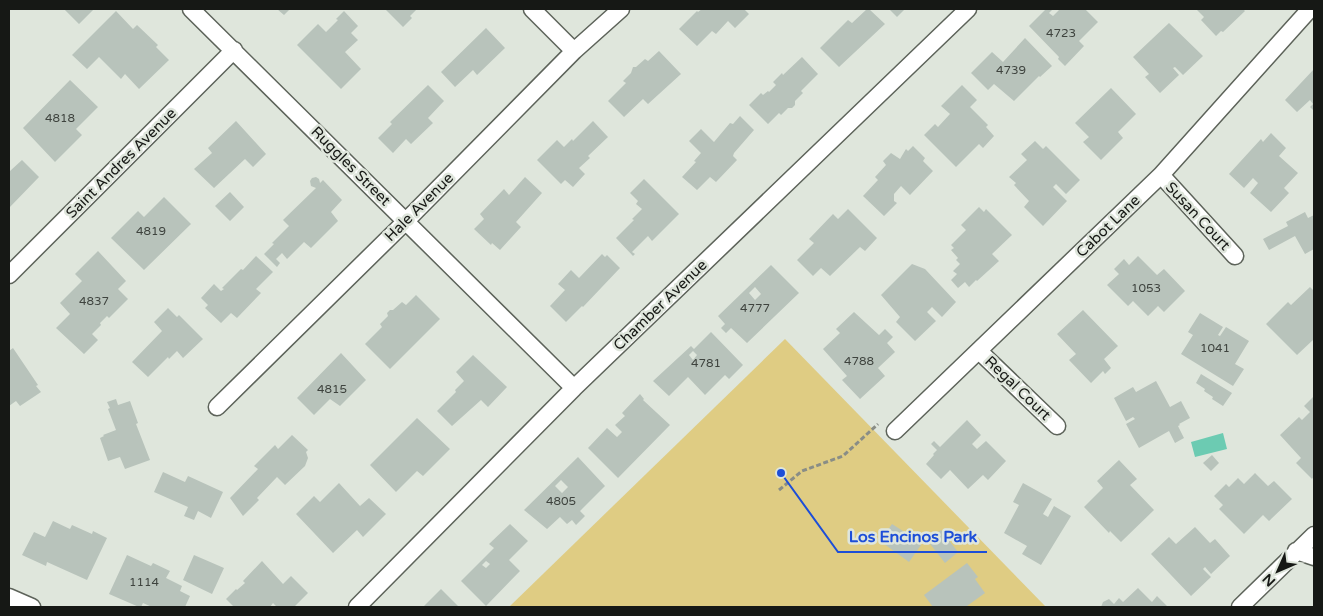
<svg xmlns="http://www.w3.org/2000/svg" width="1323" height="616" font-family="'Varela Round',sans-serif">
  <rect width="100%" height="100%" fill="#dfe6dc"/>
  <path fill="#dfcc83" d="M785,339L1046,607H509Z"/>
  <path fill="#6ccbb2" d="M1223,433L1227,449L1195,457L1191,442Z"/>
  <path fill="#b8c3bb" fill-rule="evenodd" d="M64,9H94L79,24Z
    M277,9H290L284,15Z
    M385,9H417L410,16L412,18L403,27Z
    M702,9H744L749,14L735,28L728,21L716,34L712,31L697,46L679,29L697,11L698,12Z
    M867,9H869L885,24L839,67L820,48L848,20L852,23Z
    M889,9H905L897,17Z
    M1046,9H1053L1049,13L1053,16L1059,10L1057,9H1085L1098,22L1079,41L1084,46L1065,66L1058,59L1059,57L1029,26Z
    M1196,9H1243L1245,11L1223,32L1221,31L1216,36L1201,20L1204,17Z
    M116,11L133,29L137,25L158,45L156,47L169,60L139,89L125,74L121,79L99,57L87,69L72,55Z
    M344,11L358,26L351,33L358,40L345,52L361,69L341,89L297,45L318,24L326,32L338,20L336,19Z
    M1169,23L1203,56L1183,75L1175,67L1173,68L1179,75L1160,93L1145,77L1149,74L1133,57Z
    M486,28L505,48L477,75L473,70L455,87L441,72Z
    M1025,38L1052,66L1040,77L1039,76L1014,101L994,84L988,90L971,73L992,52L1003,62Z
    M659,51L681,74L648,104L643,99L624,117L608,101L626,83L623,81L631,73L633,67H636L645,59L648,61Z
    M802,57L818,74L801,91L803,93L795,101V105L792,108H788L781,115L779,113L768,124L749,105L761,93L763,95L768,91L769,92L776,85L773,82L782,73L783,75Z
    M1314,69V111L1310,107L1313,104L1310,100L1297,112L1285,100Z
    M70,80L98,107L76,129L82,135L55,162L23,128Z
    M428,85L444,101L428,118L433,123L411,144L406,139L393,153L378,138L392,124L390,122Z
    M962,85L977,100L970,107L988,125L986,127L994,136L983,148L979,144L956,167L924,135L935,124L938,127L950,114L941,106Z
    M1111,88L1136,114L1118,132L1123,138L1101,160L1083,142L1089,137L1075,123Z
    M740,116L754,130L734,153L733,156L737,160L716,182L710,177L697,190L682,177L696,162L694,161L701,153L689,141L701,129L714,142L730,123L733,124Z
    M236,121L266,154L253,167L245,159L214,188L194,169L212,153L208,148Z
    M593,121L608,137L588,156L590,158L579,168L585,174L573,187L565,180L561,184L537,160L557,140L564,147L572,139L573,141Z
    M1271,133L1286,148L1279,156L1298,173L1284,188L1289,193L1271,212L1250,193L1258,183L1253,178L1244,188L1229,174L1261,139L1263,142Z
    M1035,141L1043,149L1046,146L1080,180L1066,194L1056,184L1053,187L1067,201L1043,226L1024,207L1029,201L1014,185L1016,183L1009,177L1027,160L1021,154Z
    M913,146L925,158L923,161L933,171L910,195L901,186L894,194V201L897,203L884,216L863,196L878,180L875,177L886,165L883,161L891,153L900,159L906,149L908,151Z
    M22,160L39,177L9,208V170L10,171Z
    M316,177L319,179L320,183L323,180L342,200L331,212L338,221L311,248L304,242L287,259L282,253L276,259L280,263L277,267L264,254L274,244L272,243L289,226L283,220L316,188L311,186L310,181L312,178Z
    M525,177L542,193L516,222L521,227L500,250L492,243L491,245L474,229L484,219L480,214L504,189L509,195Z
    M644,179L679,214L652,241L648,236L632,252L635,254L633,256L616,238L634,220L632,219L642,209L636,204L638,201L630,193Z
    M230,192L244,207L230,221L215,206Z
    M164,197L191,224L144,270L111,238L138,211L144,217Z
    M979,207L984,212L986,209L1012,235L992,254L999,261L977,281L976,280L969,287L965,282L958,288L951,280L957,274L953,271L960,264L956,260L958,258L951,250L954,248L951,245L966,230L961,225Z
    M848,209L877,238L865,251L860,247L830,276L821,268L813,276L797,260L814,243L809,239L833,214L838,219Z
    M1305,212L1308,218L1314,215V249L1305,254L1295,236L1269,250L1263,239L1288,226L1286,222Z
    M98,251L126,281L118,289L128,299L109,318L107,316L100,323L101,325L92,334L98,340L84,354L56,328L70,314L60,303L82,281L75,274Z
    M602,254L605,257L607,255L620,268L583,307L582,306L566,322L550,306L565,290L558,284L571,270L579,278Z
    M256,256L273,272L256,289L261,293L237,318L231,313L221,323L205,308L208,305L201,298L214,284L221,291L224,289L222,288L241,269L243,270Z
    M1138,256L1157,275L1164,269L1185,291L1164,312L1158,306L1148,316L1133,301L1128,306L1107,285L1119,274L1114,269L1124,259L1129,265Z
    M912,264L925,269L956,302L942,317L932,307L927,312L936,321L915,341L896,322L900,317L881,295Z
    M771,265L799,293L747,343L731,328L726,333L721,328L725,324L718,316ZM755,287L761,294L755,300L749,293Z
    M1310,287L1314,291V339L1297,355L1266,324L1288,302L1291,305Z
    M416,295L440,319L390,369L365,344L382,327L380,324L388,316L387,313L390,310H393L402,302L406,305Z
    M168,308L177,317L179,315L203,339L183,358L177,351L169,359L168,357L148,377L132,362L162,331L154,322Z
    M1083,310L1118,346L1104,359L1111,368L1105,374L1103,371L1091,383L1069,360L1076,354L1057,334Z
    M854,312L879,335L885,329L893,337L887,343L895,352L878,368L885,376L860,399L842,380L847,376L823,349L840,333L836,329Z
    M1200,313L1223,327L1218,335L1220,336L1226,327L1249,341L1235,364L1244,369L1233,386L1181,354L1193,335L1188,332Z
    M711,332L743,365L729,379L725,375L705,395L688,377L669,396L653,381L691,346L694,349ZM693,351L697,355L693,360L689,355Z
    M13,348L38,385L36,386L41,392L20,406L16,401L9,406V351Z
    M341,353L366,380L340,406L330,399L314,415L297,398Z
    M473,355L507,387L488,407L481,400L452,426L437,411L456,392L455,390L464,381L456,372Z
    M1201,374L1232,393L1223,406L1212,399L1213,397L1204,391L1205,389L1196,383Z
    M1156,381L1170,407L1181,401L1190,418L1179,424L1180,425L1178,426L1184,438L1175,443L1169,431L1139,448L1126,424L1135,419L1133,417L1126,421L1114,398L1133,387L1136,392Z
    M640,394L644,399L643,400L670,425L618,478L588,448L607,428L617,437L622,432L615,425L625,416L622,413Z
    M1314,396V476L1312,479L1296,463L1301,458L1280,435L1299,417L1302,420L1310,412L1304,406Z
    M116,399L118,405L130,401L138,423L136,424L150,460L125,469L120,457L108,461L100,438L104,436L103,435L116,430L108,409L110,408L107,402Z
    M417,418L450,449L423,476L417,471L396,492L370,465Z
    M967,420L981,435L972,444L977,449L986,441L1006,461L988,480L983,475L968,489L950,470L941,479L926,464L934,455L933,454L937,450L931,444L934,441L940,447Z
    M292,435L308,450L306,452L308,458L305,466L285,485L277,477L257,498L259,500L243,516L230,498L258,469L254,466L275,445L278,449Z
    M1212,455L1219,463L1211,471L1203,463Z
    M578,457L605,486L580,511L585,516L576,525L572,520L567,524L560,517L547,529L524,510ZM561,480L568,487L562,493L555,486Z
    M1119,460L1137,479L1130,485L1154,510L1121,542L1110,531L1109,533L1084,507L1103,488L1097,481Z
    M163,472L185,482L188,476L223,492L211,518L198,511L194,520L184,516L188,507L154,492Z
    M1255,473L1268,486L1274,481L1292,499L1269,521L1263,515L1244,534L1219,509L1223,505L1214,496L1226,484L1229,487L1238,478L1244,484Z
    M339,483L360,506L369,498L386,514L363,537L357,530L333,553L296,514L314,496L320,502Z
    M1023,483L1052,499L1043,514L1048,517L1054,506L1071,516L1041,565L1022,554L1027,546L1004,533L1019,505L1013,502Z
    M53,521L70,529L72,525L92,534L93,531L107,538L87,580L47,562L46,566L22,555L34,532L45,537Z
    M510,524L528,541L509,560L520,571L486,606L461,581L494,548L489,544ZM486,561L490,564L486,568L482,565Z
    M892,524L914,538L912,540L921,545L909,562L880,541Z
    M1195,527L1210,543L1215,539L1230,556L1211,574L1205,567L1203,569L1211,577L1191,596L1151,554L1169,537L1176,544Z
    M941,530L958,552L945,563L927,540Z
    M127,555L151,566L153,563L170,571L166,578L182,586L180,591L190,596L185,607H152L143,603L141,607H139L109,594Z
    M194,555L224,568L212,594L183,580Z
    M262,561L283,584L291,576L308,593L294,607H275L276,606L273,603L270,607H234L226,599L236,589L237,590L245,583L243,581Z
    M967,563L978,577L975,579L985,593L967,606L968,607H933L924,595Z
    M1138,588L1152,602L1157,596L1168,607H1101L1103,602L1109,599L1114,604L1119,598L1123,602Z
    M441,589L459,607H423Z"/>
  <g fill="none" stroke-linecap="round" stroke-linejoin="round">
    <g stroke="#5d635a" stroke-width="19">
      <path id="minor" d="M191,9L574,388
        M532,9L574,51
        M1161,175L1235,256
        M9,275L234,50
        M979,351L1057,426
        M217,407L406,221L574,51L621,9
        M895,431L1161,175L1310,9
        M1296,551L1314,557
        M9,597L32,607
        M357,607L574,388L968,9
        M1240,607L1314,535"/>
    </g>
    <path stroke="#898d86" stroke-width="3" stroke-dasharray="5 2.5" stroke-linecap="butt" d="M779,490L802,471L843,456L878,424"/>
    <use href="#minor" stroke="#fff" stroke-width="16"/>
  </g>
  <g text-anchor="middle" stroke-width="5" stroke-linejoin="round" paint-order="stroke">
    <g font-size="12" fill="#3e433e">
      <text x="1061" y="37">4723</text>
      <text x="1011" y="74">4739</text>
      <text x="60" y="122">4818</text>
      <text x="151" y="235">4819</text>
      <text x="1146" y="292">1053</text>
      <text x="94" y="305">4837</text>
      <text x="755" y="312">4777</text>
      <text x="1215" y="352">1041</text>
      <text x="859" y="365">4788</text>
      <text x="706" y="367">4781</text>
      <text x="332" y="393">4815</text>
      <text x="561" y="505">4805</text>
      <text x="144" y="586">1114</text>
    </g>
    <g font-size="15" fill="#161815" stroke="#dfe6dc">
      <text transform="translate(121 163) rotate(-45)" y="5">Saint Andres Avenue</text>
      <text transform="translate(351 166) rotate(45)" y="5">Ruggles Street</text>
      <text transform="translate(419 207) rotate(-45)" y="5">Hale Avenue</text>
      <text transform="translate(1198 216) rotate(47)" y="5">Susan Court</text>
      <text transform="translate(1108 226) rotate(-44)" y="5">Cabot Lane</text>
      <text transform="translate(660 305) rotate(-44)" y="5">Chamber Avenue</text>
      <text transform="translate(1018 388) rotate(44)" y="5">Regal Court</text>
    </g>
  </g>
  <path fill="none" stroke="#1d4ed8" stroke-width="2" d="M781 473L838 552H987"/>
  <circle fill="#1d4ed8" stroke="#dfe6dc" stroke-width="2" cx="781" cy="473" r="5"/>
  <g font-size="16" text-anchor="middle" font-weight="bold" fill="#1d4ed8" stroke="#dfe6dc" stroke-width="5" stroke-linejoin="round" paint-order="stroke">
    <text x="913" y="542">Los Encinos Park</text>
  </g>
  <rect width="1323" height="616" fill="none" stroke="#161815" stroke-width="20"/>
  <g transform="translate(1278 571) rotate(225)" stroke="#dfe6dc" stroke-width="4" paint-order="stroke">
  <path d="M0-4L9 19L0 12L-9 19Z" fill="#161815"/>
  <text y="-8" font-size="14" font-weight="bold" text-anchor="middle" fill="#161815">N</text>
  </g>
</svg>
